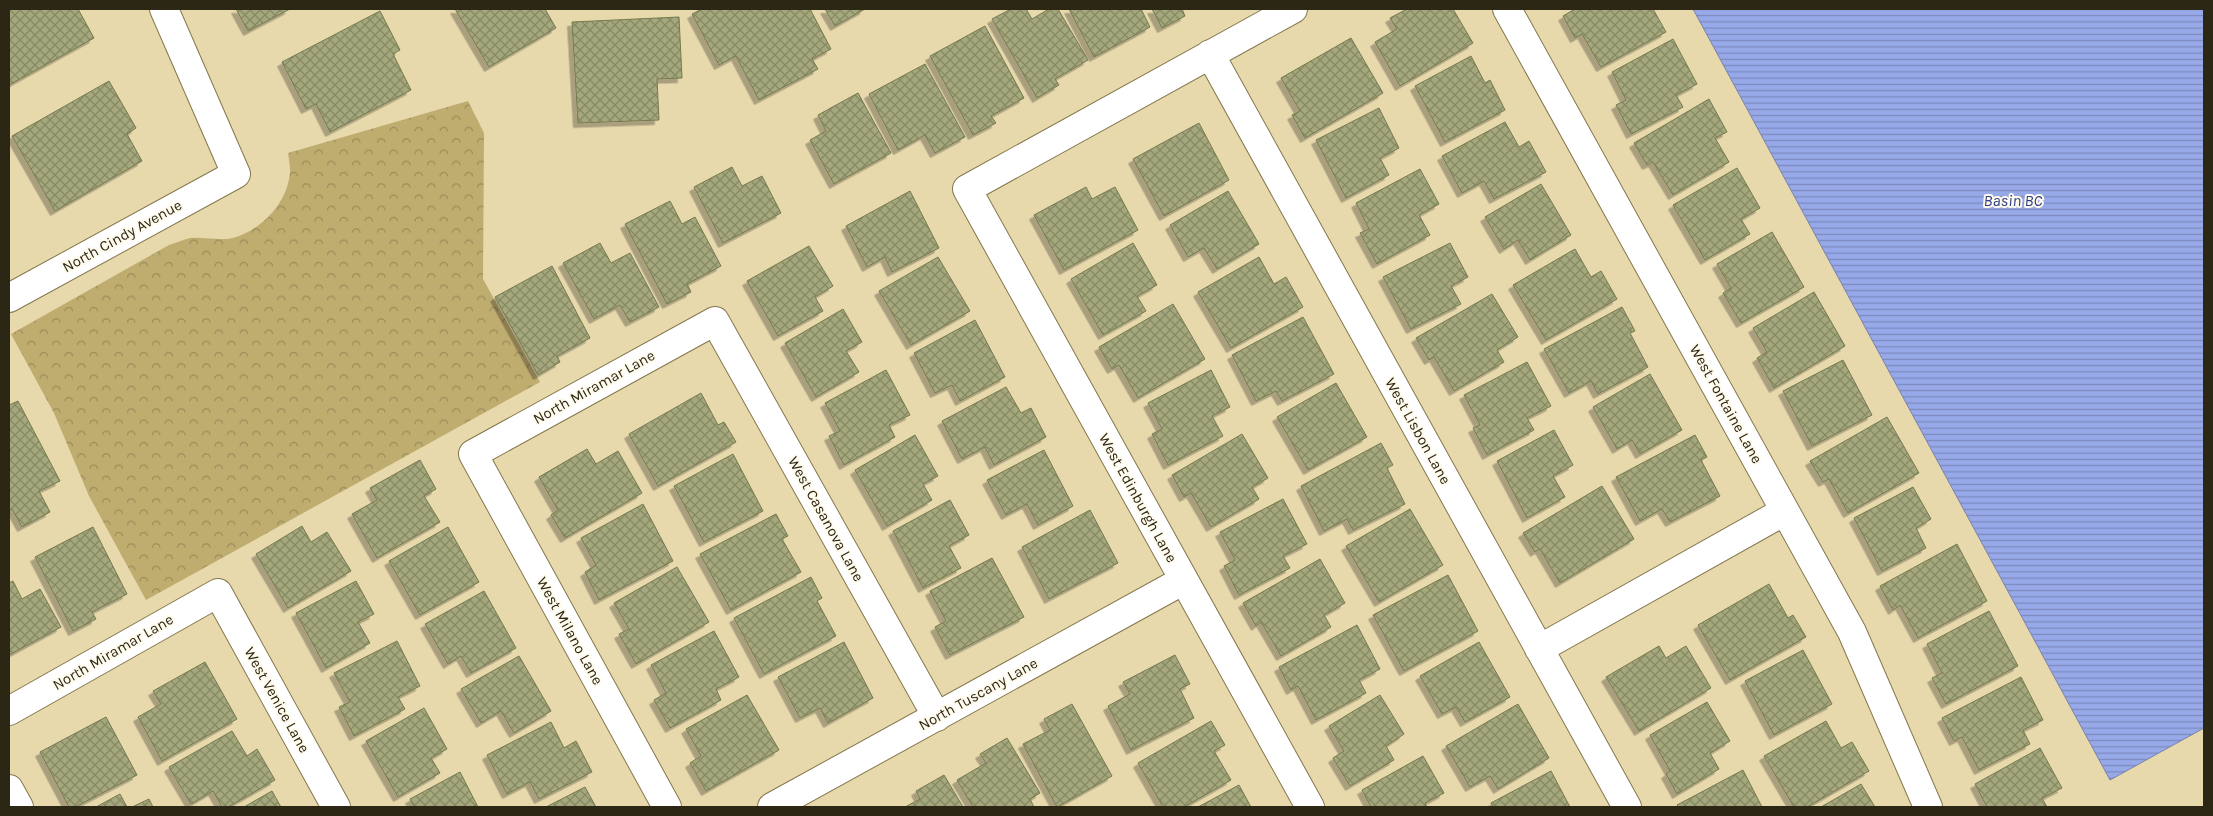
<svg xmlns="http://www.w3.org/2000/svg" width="2213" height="816" font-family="Karla,sans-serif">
  <defs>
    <pattern id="park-crowns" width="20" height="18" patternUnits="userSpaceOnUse" patternTransform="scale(1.25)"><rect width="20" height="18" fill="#bfac6f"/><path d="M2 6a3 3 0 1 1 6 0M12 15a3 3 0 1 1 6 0" fill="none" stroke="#9b8c5a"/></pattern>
    <pattern id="water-rules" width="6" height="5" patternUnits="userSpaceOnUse" patternTransform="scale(1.25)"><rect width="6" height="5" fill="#98a9ea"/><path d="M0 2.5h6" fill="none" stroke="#7c89bc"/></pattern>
    <pattern id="building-cross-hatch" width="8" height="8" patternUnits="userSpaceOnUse" patternTransform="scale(1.25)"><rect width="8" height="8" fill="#a4a87c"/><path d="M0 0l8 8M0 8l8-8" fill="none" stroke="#868964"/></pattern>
    <filter id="shadow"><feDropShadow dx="-4.5" dy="4.5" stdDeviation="0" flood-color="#0004"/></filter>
  </defs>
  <rect width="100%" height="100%" fill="#e7d9ac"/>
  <path fill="url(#park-crowns)" d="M468,101L484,133L483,279L540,382L146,600L89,496L54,413L11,334L169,245C176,243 184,239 191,238C205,237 220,241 233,238C262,230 288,202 290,172C290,166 289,159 288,153Z"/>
  <path fill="url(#water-rules)" stroke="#7882aa" d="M1693,9H2204V728L2110,780Z"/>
  <path fill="url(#building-cross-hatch)" stroke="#75794e" filter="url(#shadow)" d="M9,9H78L94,38L9,85Z
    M236,9H290L248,31Z
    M455,9H545L556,28L489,67Z
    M702,9H810L831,49L812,59L818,69L759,100L736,56L719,65L692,14Z
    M825,9H865L835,26Z
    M1011,9H1026L1032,19L1049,9H1058L1088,60L1055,79L1059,85L1037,98L992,19Z
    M1069,9H1141L1150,27L1094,57Z
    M1152,9H1182L1185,16L1162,28Z
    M1407,9H1453L1473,43L1400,86L1375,42L1397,29L1390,18Z
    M1575,9H1653L1666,32L1601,67L1582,34L1575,38L1563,16Z
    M380,11L400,50L393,54L411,90L330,132L316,104L306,109L282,62Z
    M679,17L682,78L657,79L659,120L578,123L572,22Z
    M985,26L1024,98L991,116L996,123L973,135L930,56Z
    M1351,38L1383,93L1305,138L1292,115L1300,111L1281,78Z
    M1673,39L1697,84L1676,95L1683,107L1631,134L1616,105L1626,100L1612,72Z
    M1471,56L1485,83L1490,80L1505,110L1445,142L1415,86Z
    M925,64L965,137L935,153L925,135L898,150L869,94Z
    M109,81L136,128L127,134L142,161L55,211L12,136Z
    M858,93L891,153L834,184L810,140L826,131L818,115Z
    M1709,99L1727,132L1715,138L1729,162L1673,195L1653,162L1647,165L1634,143Z
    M1379,108L1399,148L1380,158L1389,175L1346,198L1316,140Z
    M1505,122L1519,147L1529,141L1546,172L1494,199L1484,181L1462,193L1442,156Z
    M1199,123L1229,180L1164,216L1133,159Z
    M732,167L742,186L762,176L781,213L723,243L694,187Z
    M1737,168L1760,208L1741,219L1750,234L1705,260L1673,205Z
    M1420,169L1439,204L1419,215L1430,235L1377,264L1360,233L1369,229L1356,203Z
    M1541,184L1571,235L1530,260L1518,240L1504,249L1485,217Z
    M1086,187L1092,199L1115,187L1138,230L1064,270L1034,215Z
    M910,191L939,248L892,272L885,257L867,267L846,226Z
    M1228,191L1259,244L1217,269L1204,248L1188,257L1170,225Z
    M670,201L682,224L695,217L721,266L687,284L691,292L667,304L625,224Z
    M1772,232L1804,287L1741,323L1723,293L1731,288L1717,264Z
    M600,243L611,263L630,253L659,307L630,322L620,305L594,319L563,263Z
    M1133,243L1157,285L1137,296L1146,311L1103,335L1071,279Z
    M1450,243L1468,277L1451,286L1461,304L1411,329L1383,277Z
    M809,246L833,286L815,297L823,311L778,336L747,281Z
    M1575,249L1591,277L1601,271L1617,299L1546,340L1513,285Z
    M938,257L970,311L911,345L879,291Z
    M1259,257L1274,284L1286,277L1303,307L1231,348L1198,292Z
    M552,266L590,338L557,356L560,362L538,375L495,297Z
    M1814,292L1845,346L1774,388L1757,358L1767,352L1753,328Z
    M1492,294L1518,337L1497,350L1504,362L1454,391L1434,357L1429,360L1416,338Z
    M1173,304L1205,359L1138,398L1119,365L1112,369L1099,347Z
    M1622,307L1635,331L1630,333L1648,367L1598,394L1591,381L1569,393L1544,349Z
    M843,309L862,342L846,351L859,372L816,397L785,343Z
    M1303,317L1334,374L1282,401L1276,391L1256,401L1232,355Z
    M975,320L1005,377L960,401L952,385L935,393L914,353Z
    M1843,360L1872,415L1812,446L1783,391Z
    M1527,362L1551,406L1527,418L1534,430L1487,455L1473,428L1480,425L1464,395Z
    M886,370L910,415L889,425L895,437L844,465L829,436L840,431L825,403Z
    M1211,370L1230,407L1212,416L1223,436L1168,465L1152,434L1162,429L1148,403Z
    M1650,374L1682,430L1640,454L1632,440L1617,449L1593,407Z
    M1336,383L1367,437L1308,470L1277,417Z
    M1006,387L1021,413L1031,408L1046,437L994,465L985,447L962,459L942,421Z
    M701,393L718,425L724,422L736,442L658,486L629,434Z
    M18,401L60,481L39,491L50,512L22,527L12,509L9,511V405Z
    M1887,417L1919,473L1848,513L1829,479L1823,482L1810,461Z
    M1554,430L1573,465L1553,476L1565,497L1527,518L1497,461Z
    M1242,434L1268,478L1252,487L1259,499L1211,527L1191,493L1184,497L1172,475Z
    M915,435L938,476L923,484L932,500L887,526L855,470Z
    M1695,435L1707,457L1701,460L1720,496L1670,522L1662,509L1640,521L1616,477Z
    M1381,443L1393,465L1387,468L1405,504L1353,530L1347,519L1324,531L1301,486Z
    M587,449L596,464L618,451L642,493L565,538L551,515L558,510L539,477Z
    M1044,450L1073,506L1038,525L1027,504L1006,515L987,480Z
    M733,454L763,511L704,542L674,486Z
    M420,460L436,489L424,496L440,522L377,558L352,514L377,500L370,488Z
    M1602,486L1634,539L1560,583L1540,549L1535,552L1523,533Z
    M1913,487L1931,519L1916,528L1926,548L1882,571L1854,518Z
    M1283,499L1307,544L1283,556L1290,568L1239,595L1224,566L1235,560L1220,532Z
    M950,500L969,535L949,546L961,568L923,588L893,531Z
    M643,504L673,561L599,600L585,572L596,565L581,538Z
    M1410,509L1443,565L1379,602L1346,546Z
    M1090,510L1118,563L1049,599L1022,547Z
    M776,514L788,536L782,539L801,572L731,610L700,554Z
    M302,526L311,542L327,532L351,571L288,608L256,554Z
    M93,527L127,594L92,612L96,619L73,631L35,557Z
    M448,527L479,582L420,615L389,561Z
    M1957,544L1987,601L1918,638L1900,605L1893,610L1880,586Z
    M992,558L1024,617L950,655L935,627L946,621L930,591Z
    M1320,559L1345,603L1324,615L1331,627L1281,656L1261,622L1256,626L1243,603Z
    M677,567L709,622L636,664L619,634L629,629L614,603Z
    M1448,575L1478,631L1404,671L1373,615Z
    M811,577L822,598L817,601L836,636L764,674L734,618Z
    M13,581L22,599L40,589L61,627L9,655V583Z
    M356,581L374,614L358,622L370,643L326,668L296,613Z
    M1769,584L1788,618L1793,615L1806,637L1730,680L1698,625Z
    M484,591L516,648L471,673L461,656L448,664L425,624Z
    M1989,611L2018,666L1946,704L1932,678L1942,673L1927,644Z
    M1357,625L1380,669L1359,680L1366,693L1316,720L1298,686L1291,690L1279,667Z
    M714,631L739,677L716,689L721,700L670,728L654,700L666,693L651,665Z
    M397,641L420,686L398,697L405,709L354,736L339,707L350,702L334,673Z
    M844,642L873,698L828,723L820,708L800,718L778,677Z
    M1479,642L1510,697L1465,722L1456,707L1442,714L1420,676Z
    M1659,646L1666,658L1686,646L1711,688L1639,731L1606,677Z
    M1803,650L1832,704L1774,735L1745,681Z
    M1175,655L1190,684L1180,689L1194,718L1131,750L1108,706L1130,694L1123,682Z
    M519,656L551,711L514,733L501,711L481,723L461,689Z
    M205,662L237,719L162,761L138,717L161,704L153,691Z
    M2021,677L2043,720L2023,730L2030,744L1979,770L1962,737L1954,741L1942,718Z
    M747,695L779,750L706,791L690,763L701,756L686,729Z
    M1380,695L1404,734L1386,746L1394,760L1350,786L1333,758L1344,751L1329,726Z
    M1707,702L1730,741L1710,753L1719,769L1677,794L1666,774L1670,771L1650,735Z
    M1072,704L1112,776L1057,807L1023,744L1050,730L1044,719Z
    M1518,704L1549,758L1498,789L1490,776L1470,787L1446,746Z
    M424,708L447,749L431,758L440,773L398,797L366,741Z
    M106,717L137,775L75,807H69L40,752Z
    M1211,721L1225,745L1214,751L1231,780L1184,807H1163L1138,763Z
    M1826,721L1841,748L1852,742L1869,771L1807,807H1794L1764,756Z
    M551,722L564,748L576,741L592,772L539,799L530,782L507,794L487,755Z
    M232,731L247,756L257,749L275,780L228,807H222L213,791L191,804L169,767Z
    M1007,738L1040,793L1030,799L1034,807H973L957,780L986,763L980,754Z
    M2040,748L2062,788L2042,798L2047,807H1987L1975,784Z
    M1423,756L1444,793L1425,803L1427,807H1371L1362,790Z
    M1743,770L1762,807H1679L1677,805Z
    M1551,771L1570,807H1493L1491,803Z
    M460,772L478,807H414L410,799Z
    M944,775L963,807H905L920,799L916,791Z
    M1861,784L1875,807H1821Z
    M1239,785L1251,807H1198Z
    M585,787L596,807H546Z
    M272,791L281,807H244Z
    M120,794L127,807H96Z
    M149,799L153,807H132Z"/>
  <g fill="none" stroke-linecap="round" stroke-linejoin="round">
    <g stroke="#84774d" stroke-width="30">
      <path id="street" d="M1293,9L967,189L1310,807
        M1507,9L1852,632L1928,807
        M1210,54L1627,807
        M9,298L236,174L164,9
        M1539,649L1785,511
        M9,711L218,593L336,807
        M9,789L19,807
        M667,807L473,454L715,321L937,717
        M772,807L1184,580"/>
    </g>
    <use href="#street" stroke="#fff" stroke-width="28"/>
  </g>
  <g text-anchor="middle" stroke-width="4" stroke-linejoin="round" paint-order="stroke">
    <g font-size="15" fill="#2c2615" stroke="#fefaec">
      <text transform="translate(122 236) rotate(-29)" y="5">North Cindy Avenue</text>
      <text transform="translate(594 387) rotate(-29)" y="5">North Miramar Lane</text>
      <text transform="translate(1726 404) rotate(61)" y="5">West Fontaine Lane</text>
      <text transform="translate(1418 431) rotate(61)" y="5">West Lisbon Lane</text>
      <text transform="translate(1138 498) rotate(61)" y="5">West Edinburgh Lane</text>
      <text transform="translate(826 519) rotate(61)" y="5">West Casanova Lane</text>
      <text transform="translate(570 631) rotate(61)" y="5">West Milano Lane</text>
      <text transform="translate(113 652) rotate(-30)" y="5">North Miramar Lane</text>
      <text transform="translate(978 694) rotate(-29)" y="5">North Tuscany Lane</text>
      <text transform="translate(277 700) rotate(61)" y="5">West Venice Lane</text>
    </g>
    <g font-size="16" font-style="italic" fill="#303c88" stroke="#fefaec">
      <text x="2013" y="206">Basin BC</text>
    </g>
  </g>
  <rect width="2213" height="816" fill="none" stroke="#2c2615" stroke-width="20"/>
</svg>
